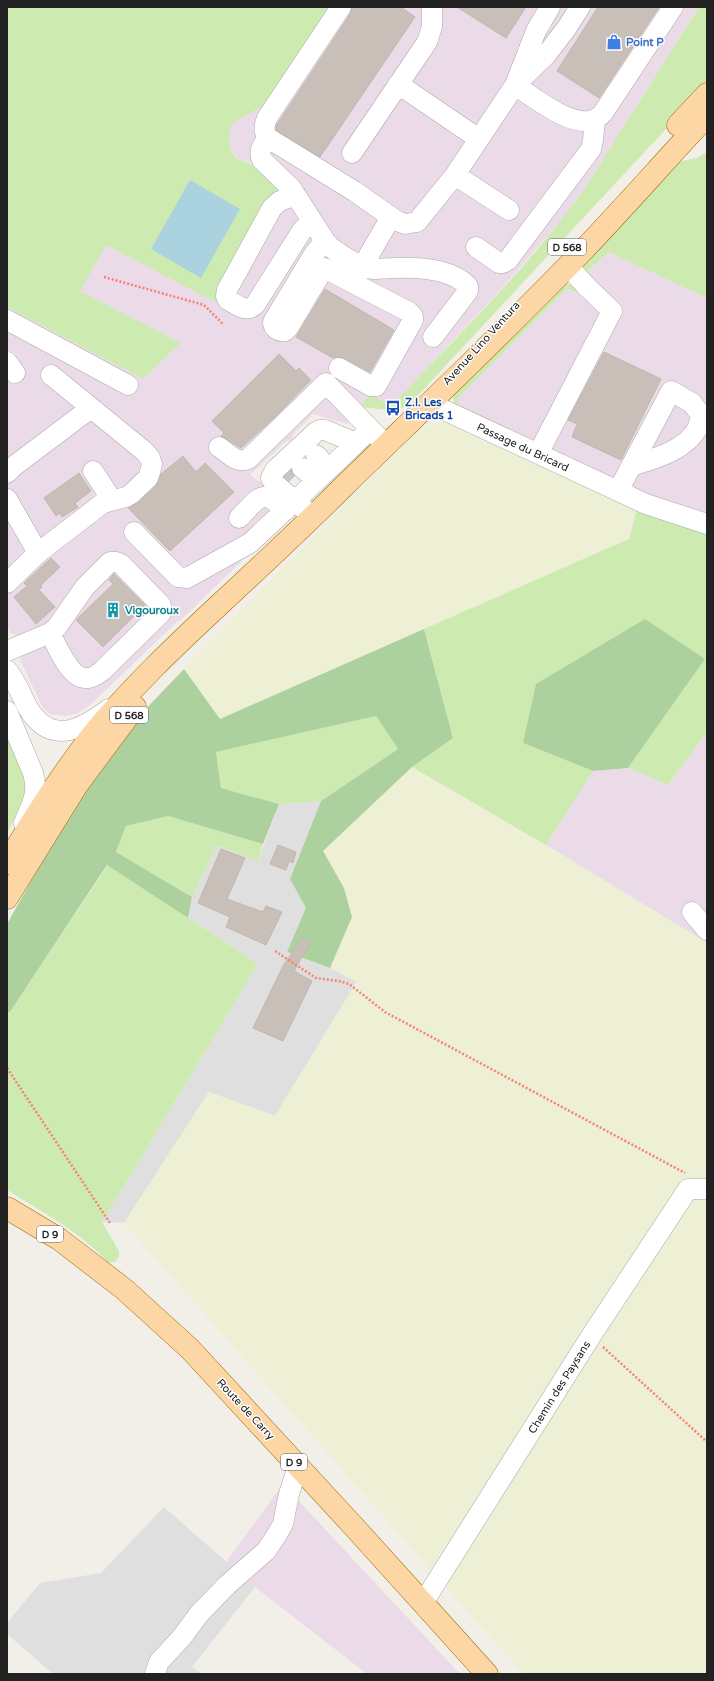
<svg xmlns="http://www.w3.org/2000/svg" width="714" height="1681" font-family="'Varela Round',sans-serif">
  <rect width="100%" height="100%" fill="#f2efe9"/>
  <path fill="#e0dfdf" d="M321,801L290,879L307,908L287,952L330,968L357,981L275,1116L209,1092L124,1223L102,1222L258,964L188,918L192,897L217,845L258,861L279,804Z
    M164,1507L255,1587L192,1667L202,1674H53L7,1634V1623L40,1583L101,1573Z"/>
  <path fill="#ebdbe8" d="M330,7H699L585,188L565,216L495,296L391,406L370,394L347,424L313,414L293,434L292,440L285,442L250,475L286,499L255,548L180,621L179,620L89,706L76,714L65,716L50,714L43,708L20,660L26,649L22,637L10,633L7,626V307L143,379L181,343L79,291L106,245L219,303L218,287L268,196L282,191L250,162L240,160L233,153L230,145L229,135L232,124L243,117Z
    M608,252L707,298V526L458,410V398L567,289L581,293L588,271Z
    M707,732V943L546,845L593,771L628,768L668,785Z
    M283,1484L460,1674H367L255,1587L226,1562Z"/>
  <path fill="#eef0d5" d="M444,422L637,509L629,539L220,719L184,669L419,429Z
    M412,767L546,845L707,943V1674H523L124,1223L209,1092L275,1116L357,982L330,968L352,917L344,888L322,851Z"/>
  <path fill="#cdebb0" d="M7,7H330L265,104L232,124C228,136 227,154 241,160C247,163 252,163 257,168C266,175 274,183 282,191L268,197L218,287L219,304L106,245L80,291L181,343L143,379L7,307Z
    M699,7H707V85L409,405C395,413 375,408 360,407L370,394L391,406C457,336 530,266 585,188Z
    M707,152V298L608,252L588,271L594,282L584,274L583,264L669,168L682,161L697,158Z
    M567,284L575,286L581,293L567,289L458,398V410L453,399L454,389L558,287Z
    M637,509L707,535V732L668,785L628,768L705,659L523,743L593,771L546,845L412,767L453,738L424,629L629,539Z
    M376,716L398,749L321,801L279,804L221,788L216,752Z
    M7,727L26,775L25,799L7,833Z
    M168,816L263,844L258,861L217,845L192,897L116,852L126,826Z
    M108,865L258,964L102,1222L119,1251V1257L115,1262L108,1263C84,1234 39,1210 7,1190V1012H10Z"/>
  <path fill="#add19e" d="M645,619L705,659L628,768L593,771L523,743L536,684Z
    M424,629L453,738L412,767L323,851L344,888L352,917L330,968L287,952L306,908L290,879L321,801L398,749L376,716L216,752L221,788L279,804L263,844L168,816L126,826L116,852L192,897L188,918L107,865L10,1012H7V924L72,808L140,715L184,669L220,719Z"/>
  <path fill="#aad3df" d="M190,180L240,209L201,278L151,249Z"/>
  <path fill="#c7bfb8" stroke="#c4b6ab" d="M352,7H401L415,17L320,157L276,130V126L351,13Z
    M457,7H526L506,38Z
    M598,7H659L599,98L557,71Z
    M325,289L394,330L370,372L344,358L338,357L333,358L296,337Z
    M604,352L661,379L621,460L572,437L577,424L568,420Z
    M279,354L296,371L299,368L311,380L276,416L241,448L221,436L224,433L212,421Z
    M183,456L196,472L205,463L234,492L170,551L128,508L139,502L156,486L161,474Z
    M79,473L91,491L75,503L78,507L62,517L60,513L56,516L44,498Z
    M51,558L60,567L41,585L42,587L39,590L55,607L36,624L14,597L27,586L24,583Z
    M114,574L145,605L103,647L76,620L113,584L109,580Z
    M278,845L296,852L293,863L289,861L286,870L270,864Z
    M221,849L245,858L227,899L263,912L266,906L282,912L266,945L226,927L230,917L198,903Z
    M302,938L310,943L294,971L312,981L283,1041L253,1028L283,966Z"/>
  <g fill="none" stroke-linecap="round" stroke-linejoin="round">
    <path stroke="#c8c6c1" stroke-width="20" stroke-dasharray="20 10" stroke-linecap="butt" d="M282,471L291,480"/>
    <g stroke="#a9a9a9" stroke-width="21">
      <path id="minor" d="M341,7L267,118C264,126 263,131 268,138L354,191L397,221L405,224L417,222L455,175L515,85L536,31L550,7
        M580,7L566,29L546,55L515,85C533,97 574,130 595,119C598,118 601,115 603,113L673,7
        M398,84L479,139
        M268,138C262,146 258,151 262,160L291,188L325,241C334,253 350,259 362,267L391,217
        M352,153L427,42L432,27V7
        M455,175L509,210
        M296,195L280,201L272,208L227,290L226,296L228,300C238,305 245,313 255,305L303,229L313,223
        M325,241L314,254L273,322C273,328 278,332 285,331L288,328L324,268L409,312L413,316V320L376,386H371L339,368
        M476,247L499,263H503L508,260L591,149L593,140L595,120
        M362,267C372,271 383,268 393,268C417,267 450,268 468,286V291L433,337
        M7,320L128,385
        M7,362L15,373
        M429,403L646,504L707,524
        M356,443L295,501L274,483L271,478L275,470L316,432L320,430H325L356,443L370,429
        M219,447C228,453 237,464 248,459L326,383L379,438
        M538,454L612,311L587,287L568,266
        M316,455L320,459
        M302,468L307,472
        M93,471L112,500
        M7,473L14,466L91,408
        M618,491L671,391L692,403L700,414C700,419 699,425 697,429C685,451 653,459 631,466
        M7,499L38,553
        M239,518C259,498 262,486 285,511
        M134,532L178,577L187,578L250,543L295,501L305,510
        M7,583L38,553L103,503L126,497L131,494L148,478L150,472L152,464L150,458L144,451L51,375
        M7,651L50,633L57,627L85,587L110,562H116L121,564L161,605V613L102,671C97,675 91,679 85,678C69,677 57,646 50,633
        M7,670C16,680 21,695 28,708C51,746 81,730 109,709
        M7,711L33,773C39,794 32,803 24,823
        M692,912L707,930
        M423,1603L591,1336L688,1189H707
        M155,1674L159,1662L182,1637L199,1614L227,1585L266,1551L276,1536L283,1524L289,1494L298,1466"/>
    </g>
    <g stroke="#a06b00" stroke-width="23">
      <path id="major" d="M678,125L707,94
        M7,863C33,819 61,775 93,734C131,688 175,646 219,605C260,567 302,528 342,488C417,415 493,343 567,267C615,218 660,166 707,116
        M7,898L77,785L135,707
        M7,1208L59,1239L124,1289L190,1349L356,1529L487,1674"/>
    </g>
    <path stroke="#fa8072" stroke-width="2.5" stroke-dasharray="2 2" stroke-linecap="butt" d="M104,277L204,305L224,325
      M275,951L316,978L339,981L349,984L385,1012L685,1173
      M7,1068L110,1223
      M603,1347L707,1442"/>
    <use href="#minor" stroke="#fff" stroke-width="20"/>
    <use href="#major" stroke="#fcd6a4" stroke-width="22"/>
  </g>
  <defs>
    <g id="shop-bare" transform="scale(1.2)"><path d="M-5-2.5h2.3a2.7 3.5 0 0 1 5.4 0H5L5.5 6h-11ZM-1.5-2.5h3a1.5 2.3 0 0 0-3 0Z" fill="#3f7fe0" stroke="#fff" stroke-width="2.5" paint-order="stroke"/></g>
    <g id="bus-bare" transform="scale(1.2)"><path d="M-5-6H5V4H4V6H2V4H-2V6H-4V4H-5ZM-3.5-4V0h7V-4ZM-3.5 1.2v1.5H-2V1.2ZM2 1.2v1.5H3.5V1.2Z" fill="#1a4fb4" stroke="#fff" stroke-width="2.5" paint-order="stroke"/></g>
    <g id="building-bare" transform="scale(1.2)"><path d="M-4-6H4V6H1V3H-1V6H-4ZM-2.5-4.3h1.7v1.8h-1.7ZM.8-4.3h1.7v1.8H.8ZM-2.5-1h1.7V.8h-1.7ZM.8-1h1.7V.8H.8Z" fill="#0f9aa8" stroke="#fff" stroke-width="2.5" paint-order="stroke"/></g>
  </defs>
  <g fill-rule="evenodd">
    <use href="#shop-bare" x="614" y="42"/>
    <use href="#bus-bare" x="393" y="408"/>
    <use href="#building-bare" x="113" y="610"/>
  </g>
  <g text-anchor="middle" stroke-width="3" stroke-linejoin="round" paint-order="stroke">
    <g fill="#fff" stroke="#646464" stroke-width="1">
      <rect x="548" y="239" width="38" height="16" rx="3"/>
      <rect x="110" y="707" width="38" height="16" rx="3"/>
      <rect x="37" y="1226" width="26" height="16" rx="3"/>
      <rect x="281" y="1454" width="26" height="16" rx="3"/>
    </g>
    <g font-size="10" font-weight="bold" fill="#222">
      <text x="567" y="251">D 568</text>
      <text x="129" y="719">D 568</text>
      <text x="50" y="1238">D 9</text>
      <text x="294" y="1466">D 9</text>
    </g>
    <g font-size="11" font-weight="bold" fill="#366cbe" stroke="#fff" text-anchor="start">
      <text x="626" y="46">Point P</text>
    </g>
    <g font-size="11" fill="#222" stroke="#fff">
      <text transform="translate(481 343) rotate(-48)" y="4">Avenue Lino Ventura</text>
      <text transform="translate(523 447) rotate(25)" y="4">Passage du Bricard</text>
      <text transform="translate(559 1387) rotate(-58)" y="4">Chemin des Paysans</text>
      <text transform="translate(246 1409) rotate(47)" y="4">Route de Carry</text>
    </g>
    <g font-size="11" font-weight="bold" fill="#164399" stroke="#fff" text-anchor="start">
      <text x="405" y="406">Z.I. Les<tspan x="405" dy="13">Bricads 1</tspan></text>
    </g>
    <g font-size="11" font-weight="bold" fill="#0d838f" stroke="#fff" text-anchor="start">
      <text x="125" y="614">Vigouroux</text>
    </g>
  </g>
  <rect width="714" height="1681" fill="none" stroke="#222222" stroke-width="16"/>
</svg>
